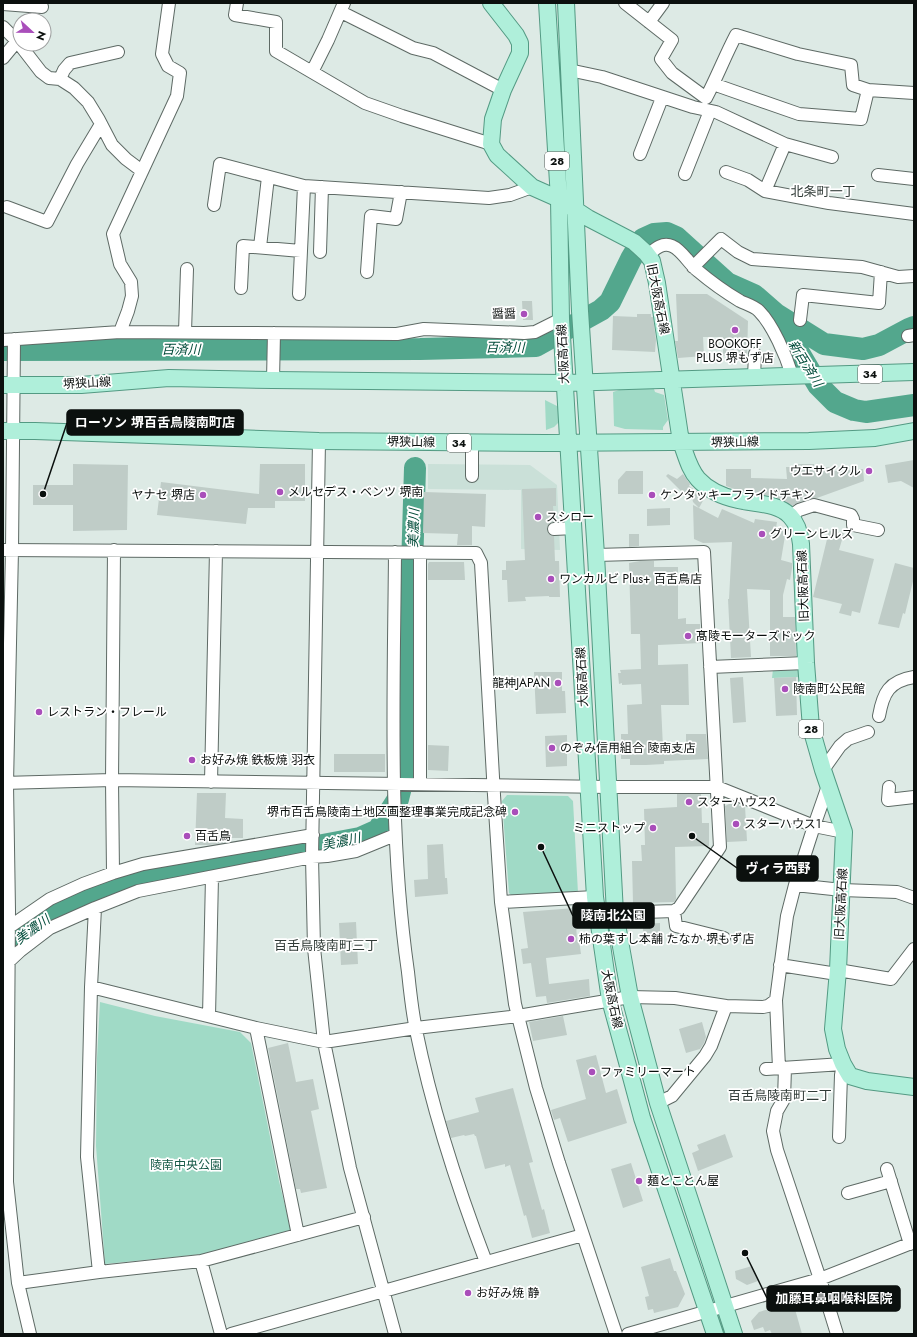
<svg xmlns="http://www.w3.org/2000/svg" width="917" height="1337" font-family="Jost,'Noto Sans JP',sans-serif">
  <rect width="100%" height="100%" fill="#ddeae5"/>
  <path fill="#cae0d8" d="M428,464L530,465L557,485L560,550L521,549V490L428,489Z"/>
  <path fill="#a0dac6" d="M622,389H654L655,392L664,395L668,420L663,427V430L625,429L614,426L613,392Z
    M545,400L559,407L560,421L554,427L546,430Z
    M773,669H798L801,673V677L772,678Z
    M507,795L568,796L573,801L578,893L513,897L509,893L502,801Z
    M100,1002L155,1016L240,1032L251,1043L279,1181L291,1231L213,1253L105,1264L96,1146L97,1058Z"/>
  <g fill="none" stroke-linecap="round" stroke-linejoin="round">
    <path stroke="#53a78d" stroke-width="22" d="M778,317L818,385L835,402L854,410L866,412L914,405
      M3,350L420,349L536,346L601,310L610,302L631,259L643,239L654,234L667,233L676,237L727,283L754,295L776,314L824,344L863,349L879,345L909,329L914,327
      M3,950C19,937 36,923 55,913C108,882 172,872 232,862C275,854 317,846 360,838L378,830L398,799L406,767L415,468"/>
  </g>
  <path fill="#bfccc7" d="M676,294H707L748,321L747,356H723V337H703L704,356L678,358L675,341H678Z
    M522,301H532L533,320H523Z
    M637,314H651V317H653L656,340L655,352L612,350L613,316L637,317Z
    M914,460V488L901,481L888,483L885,465Z
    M73,464L128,465L127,530L73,531V505H33V485H73Z
    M260,464H305V501H275V508H248L246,524L157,515L161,482L259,494Z
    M796,464H814V468L833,467V471L863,469L864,481L817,498H812L797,503L792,506L775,497L740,491L726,486V469H751V478L787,479L786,467H796Z
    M626,471H643V494H618V480Z
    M668,474L677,479L683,474L690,484L689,486L705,497L699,508L718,518L722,509L754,523L755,519L777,522L776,528L786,530L781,560L792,563V568L790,580L787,579L783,595V617H795L796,656H770V590L747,589L751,657L731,658L728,599H729L732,542L703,543L694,539L693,505L699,508L693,502L692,498L684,494L666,476Z
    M556,488V506H553L554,522L550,523L547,529L548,533L554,536L555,561H559L560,597H549V596L525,597L526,601L508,602L507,580H502V570H506V561L525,560L522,489Z
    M424,492L486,494L485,527L472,526V545H457L458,534L423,533Z
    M670,508V525L647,526V509Z
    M829,531L844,533L839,550L874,559L860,613L852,611L851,616L839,613L842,604L813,597Z
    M629,534H639V546L629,547Z
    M640,561H654V567H678V619L686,618V624H700L701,643L658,645V665L688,664L689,705H661L663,748L686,747V734H706L708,759L664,761V764L646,765H630V759H621V734H628L627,705L642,704L641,684L622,685V683L619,684L618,673H621L620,670L641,669L640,634H631L629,563Z
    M429,562H464L465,580H428V564Z
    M895,563L914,568V577L905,614L903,613L899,628L878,624Z
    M534,672H562V691H565L566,713L536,714Z
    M743,677L746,722L733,723L730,678Z
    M796,677L797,715L776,716L774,678Z
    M567,735V766L546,767L545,736Z
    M428,745L449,746L448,771L428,770Z
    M334,754H385V772H334Z
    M197,793H226L225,818L243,819V838H224L223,843L209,845H195Z
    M677,794H701L702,823H709V846L675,847L676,899L674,902L633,903L632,861H642L641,845H645L644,809L677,807Z
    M737,803L739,804V806H745L747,841L727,842L725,806L729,804Z
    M443,844L445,878H447L448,894L415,897L414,880L428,879L427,845Z
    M575,908L577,940H579L581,954L546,958L549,984L589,979L590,996L547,1003L546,996L536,997L531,963L523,964L521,949L528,948L523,912Z
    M356,922L358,964L341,965L339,923Z
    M660,923V937H643V924Z
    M563,1016L567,1035L533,1041L529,1022Z
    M702,1022L706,1037L704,1043L700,1049L686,1053L679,1029Z
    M288,1043L296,1082L313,1079L319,1109L311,1111L327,1188L301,1193L300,1189H296L268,1048Z
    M596,1055L606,1093L617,1089L627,1123L568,1142L560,1118L554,1120L551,1110L586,1099L576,1060Z
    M513,1088L533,1162L529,1163L542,1210L544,1209L550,1233L532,1238L526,1215L524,1216L510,1165L505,1167V1164L485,1169L476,1136H475L474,1134L465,1136L464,1135L451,1138L446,1121L479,1112L475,1098Z
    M725,1134L733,1157L698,1171L692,1153L699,1150L697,1145Z
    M631,1163L643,1201L623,1208L611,1169Z
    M670,1258L674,1271H676L685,1294L678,1307L654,1313L653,1309L648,1310L645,1297L649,1296L641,1267Z
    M752,1266L758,1281L747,1285L736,1279L735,1271Z
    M793,1302L802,1334H772L770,1330L765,1332L763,1327L754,1330L751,1321L759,1312Z"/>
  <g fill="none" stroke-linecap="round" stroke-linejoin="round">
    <g stroke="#5e6a65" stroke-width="14">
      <path id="minor" d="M237,3L235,15L276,22V51L365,103L402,116L491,144
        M625,3L672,40L661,59L672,73L706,98C717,77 725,56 736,35L798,54L851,65L853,85L868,90L914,93
        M3,4L42,7
        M341,12L413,48L433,53L503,90
        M649,22L663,3
        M3,27L17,41L41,72L49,78L60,79L74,88L88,102L99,120L112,145L126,159L142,171
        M3,58L17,41
        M569,70L602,77L693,107L716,112L785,144L765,191L829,203L914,214
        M312,72L328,40L344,3
        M60,79L64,70L70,63L118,52
        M713,84L799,114L861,119L868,90
        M785,144L832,157
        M640,154L662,98
        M726,172L748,180L765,191
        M685,174L710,111
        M878,175L914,179
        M214,205L220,164L304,186L489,198L510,195L532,187
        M7,207L47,222L77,164L101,124
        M260,247L268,177
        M320,252L322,187
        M648,255C655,249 662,242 672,246C682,250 689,264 698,271C711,282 725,292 740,301C746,304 754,306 759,311C773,325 786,356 792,375
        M693,267L721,239L738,252L752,259L862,267L898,277L914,276
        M367,272L371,216L396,219L401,192
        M241,288L243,246L301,251
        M299,294L304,186
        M800,320L803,295L879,303L881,272
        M120,332L397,334L424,329L524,333L535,332L561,319
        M185,332L187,269
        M908,336L914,335
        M14,339L12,550L7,784L9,910L7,1182L18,1283L30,1334
        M3,340L120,332L128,311L132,296L131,282L120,264L113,234L177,96L180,73L168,66L162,54L169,3
        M754,377L755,354
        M273,380L274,333
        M319,441L312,857L314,948L324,1042L350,1168L395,1334
        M472,476V443
        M791,516L799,510L814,505L851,515L853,519V525L878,530
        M554,529L574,528
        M3,550L476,553L481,563L494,795L501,902L515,1004L536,1088L559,1163L616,1334
        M395,552C394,692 388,833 408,972C410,991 412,1011 416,1030C432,1109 457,1186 486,1262
        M420,552V784
        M596,555L704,552L720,847L679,908L674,911L615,913
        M710,667L806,663
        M879,716C883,693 889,681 914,677
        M823,770L840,746L848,739L868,732
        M211,782L216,551
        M3,783L112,780L608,787H717L814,826L844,832
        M828,786L814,826L795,885L842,890L897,892L914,898
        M889,787L888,800L914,797
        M113,873L112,780L114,550
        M501,902L595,897
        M95,908L91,987L87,1157L99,1272
        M674,911L676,926L724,938
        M5,930L50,899L83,884L113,873L143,864L313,835
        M5,965L20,951L50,928L95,908L138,891L312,857L327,856L356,851L395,835
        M780,965L837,974
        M838,970L891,979L914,949
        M91,987L256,1028L324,1042L416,1028L518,1016L630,997L675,998L726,1006
        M776,1000L779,1068
        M209,1016L212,877
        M256,1028L298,1235
        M785,1068L784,1099L777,1111L773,1131L777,1150L820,1279L837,1334
        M766,1069L843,1064L841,1075L839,1137
        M658,1103L672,1096L705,1056L711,1046L726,1006L763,1007L768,1006L776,1000L787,916L795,885
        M887,1169L910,1244
        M848,1193L891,1181
        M201,1261L221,1334
        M18,1283L99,1272L201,1261L364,1217
        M231,1334L583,1235
        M628,1334L820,1279L914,1242"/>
    </g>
    <g stroke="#539a83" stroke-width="18">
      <path id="major" d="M491,3L516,35L520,43V53L503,90L493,119L491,144L497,155L532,187L559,199L588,218L634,242L646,253L652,261L657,283L681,442C686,455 689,469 698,479C708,490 724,497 738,500C755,504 778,503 790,516C798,524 800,534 801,544L806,663L811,728L823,770L844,832L838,970L833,1029L837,1049L843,1064L850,1076L867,1081L914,1087
        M547,3L559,199L561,319L595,897L610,1000L627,1062L642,1118L715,1334
        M566,3L580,311L596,555L615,913L630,997L658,1103L734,1334
        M3,385H81L169,378L273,380L565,383L914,372
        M3,431H35L319,441L545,443L809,441L875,438L914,431"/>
    </g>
    <use href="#minor" stroke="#fff" stroke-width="12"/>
    <use href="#major" stroke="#afefda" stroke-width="16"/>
  </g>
  <g fill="#a94eba" stroke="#fff" stroke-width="1.5">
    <circle cx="524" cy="314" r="4"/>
    <circle cx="735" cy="330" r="4"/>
    <circle cx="869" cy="471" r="4"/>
    <circle cx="280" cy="492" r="4"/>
    <circle cx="203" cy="495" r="4"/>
    <circle cx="652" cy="495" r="4"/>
    <circle cx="538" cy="517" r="4"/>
    <circle cx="762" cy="534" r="4"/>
    <circle cx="551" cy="579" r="4"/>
    <circle cx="688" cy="636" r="4"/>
    <circle cx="558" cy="683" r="4"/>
    <circle cx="785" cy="689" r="4"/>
    <circle cx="39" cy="712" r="4"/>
    <circle cx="552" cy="748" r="4"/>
    <circle cx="192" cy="760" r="4"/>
    <circle cx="689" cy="802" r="4"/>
    <circle cx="515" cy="812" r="4"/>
    <circle cx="736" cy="824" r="4"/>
    <circle cx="653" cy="828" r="4"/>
    <circle cx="187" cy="836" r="4"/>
    <circle cx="571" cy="939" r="4"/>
    <circle cx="592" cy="1072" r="4"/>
    <circle cx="639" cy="1181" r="4"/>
    <circle cx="468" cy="1293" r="4"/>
  </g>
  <g text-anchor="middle" stroke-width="3.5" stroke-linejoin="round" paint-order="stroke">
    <g fill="#fff" stroke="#545856" stroke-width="1">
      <rect x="545" y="152" width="24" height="18" rx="3"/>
      <rect x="858" y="365" width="24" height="18" rx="3"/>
      <rect x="447" y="434" width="24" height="18" rx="3"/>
      <rect x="799" y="720" width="24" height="18" rx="3"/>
    </g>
    <g font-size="11" font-weight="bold" fill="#0b100e">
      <text x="557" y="165">28</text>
      <text x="870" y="378">34</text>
      <text x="459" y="447">34</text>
      <text x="811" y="733">28</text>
    </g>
    <g font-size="12" fill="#0b100e" stroke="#fff">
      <text transform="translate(658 299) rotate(79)" y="4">旧大阪高石線</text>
      <text transform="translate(563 354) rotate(-93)" y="4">大阪高石線</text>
      <text transform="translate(87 383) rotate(-3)" y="4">堺狭山線</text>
      <text transform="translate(411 442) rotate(1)" y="4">堺狭山線</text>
      <text transform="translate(735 442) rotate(-1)" y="4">堺狭山線</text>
      <text transform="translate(803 586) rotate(-92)" y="4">旧大阪高石線</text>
      <text transform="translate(582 677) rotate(-93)" y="4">大阪高石線</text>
      <text transform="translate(841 904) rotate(-87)" y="4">旧大阪高石線</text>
      <text transform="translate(612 999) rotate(78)" y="4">大阪高石線</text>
    </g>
    <g font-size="12" fill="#0b100e" stroke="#fff" text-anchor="start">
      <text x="516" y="318" text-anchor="end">醤醤</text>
      <text x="735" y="348" text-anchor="middle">BOOKOFF<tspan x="735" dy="14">PLUS 堺もず店</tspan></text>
      <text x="861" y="475" text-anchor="end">ウエサイクル</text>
      <text x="288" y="496">メルセデス・ベンツ 堺南</text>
      <text x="195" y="499" text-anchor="end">ヤナセ 堺店</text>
      <text x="660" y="499">ケンタッキーフライドチキン</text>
      <text x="546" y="521">スシロー</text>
      <text x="770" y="538">グリーンヒルズ</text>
      <text x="559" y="583">ワンカルビ Plus+ 百舌鳥店</text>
      <text x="696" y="640">髙陵モーターズドック</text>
      <text x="550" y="687" text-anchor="end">龍神JAPAN</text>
      <text x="793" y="693">陵南町公民館</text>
      <text x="47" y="716">レストラン・フレール</text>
      <text x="560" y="752">のぞみ信用組合 陵南支店</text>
      <text x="200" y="764">お好み焼 鉄板焼 羽衣</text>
      <text x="697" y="806">スターハウス2</text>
      <text x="507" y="816" text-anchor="end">堺市百舌鳥陵南土地区画整理事業完成記念碑</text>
      <text x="744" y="828">スターハウス1</text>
      <text x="645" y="832" text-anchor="end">ミニストップ</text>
      <text x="195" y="840">百舌鳥</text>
      <text x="579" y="943">柿の葉すし本舗 たなか 堺もず店</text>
      <text x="600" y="1076">ファミリーマート</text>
      <text x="647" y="1185">麺とことん屋</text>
      <text x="476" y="1297">お好み焼 静</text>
    </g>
    <g font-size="12" fill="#165947" stroke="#fff">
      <text x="186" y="1169">陵南中央公園</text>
    </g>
    <g font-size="13" fill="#303b37" stroke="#fff">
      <text x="823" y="196">北条町一丁</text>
      <text x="326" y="950">百舌鳥陵南町三丁</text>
      <text x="780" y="1100">百舌鳥陵南町二丁</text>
    </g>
    <g font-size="13" font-style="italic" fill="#004b39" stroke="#fff">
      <text x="505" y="352">百済川</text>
      <text x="181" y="354">百済川</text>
      <text transform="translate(806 363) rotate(58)" y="5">新百済川</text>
      <text transform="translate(413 528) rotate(-88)" y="5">美濃川</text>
      <text transform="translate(341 841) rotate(-12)" y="5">美濃川</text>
      <text transform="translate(32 929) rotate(-36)" y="5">美濃川</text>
    </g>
  </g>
  <path fill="none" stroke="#0b100e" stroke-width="1.5" d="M43 494L67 423M692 836L737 868M541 847L573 916M745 1253L767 1298"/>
  <g fill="#0b100e" stroke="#fff" stroke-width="1.5">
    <circle cx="43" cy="494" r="4"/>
    <circle cx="692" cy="836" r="4"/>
    <circle cx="541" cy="847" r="4"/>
    <circle cx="745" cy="1253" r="4"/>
  </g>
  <g fill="#0b100e" stroke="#0b100e" stroke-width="1.5">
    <rect x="67" y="410" width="176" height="25" rx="4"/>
    <rect x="737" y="856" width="81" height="25" rx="4"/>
    <rect x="573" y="903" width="81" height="25" rx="4"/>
    <rect x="767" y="1286" width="133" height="25" rx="4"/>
  </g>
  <g font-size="13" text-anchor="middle" font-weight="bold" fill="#fff">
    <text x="155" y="427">ローソン 堺百舌鳥陵南町店</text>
    <text x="778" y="873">ヴィラ西野</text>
    <text x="613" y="920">陵南北公園</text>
    <text x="834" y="1303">加藤耳鼻咽喉科医院</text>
  </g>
  <rect width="917" height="1337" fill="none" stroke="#0b100e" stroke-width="8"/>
  <g transform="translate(32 32) rotate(112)"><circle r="19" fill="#ffffff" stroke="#9d9f9f"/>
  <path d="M0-3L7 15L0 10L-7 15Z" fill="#a94eba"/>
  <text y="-6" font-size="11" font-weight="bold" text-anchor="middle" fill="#0b100e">N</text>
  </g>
</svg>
